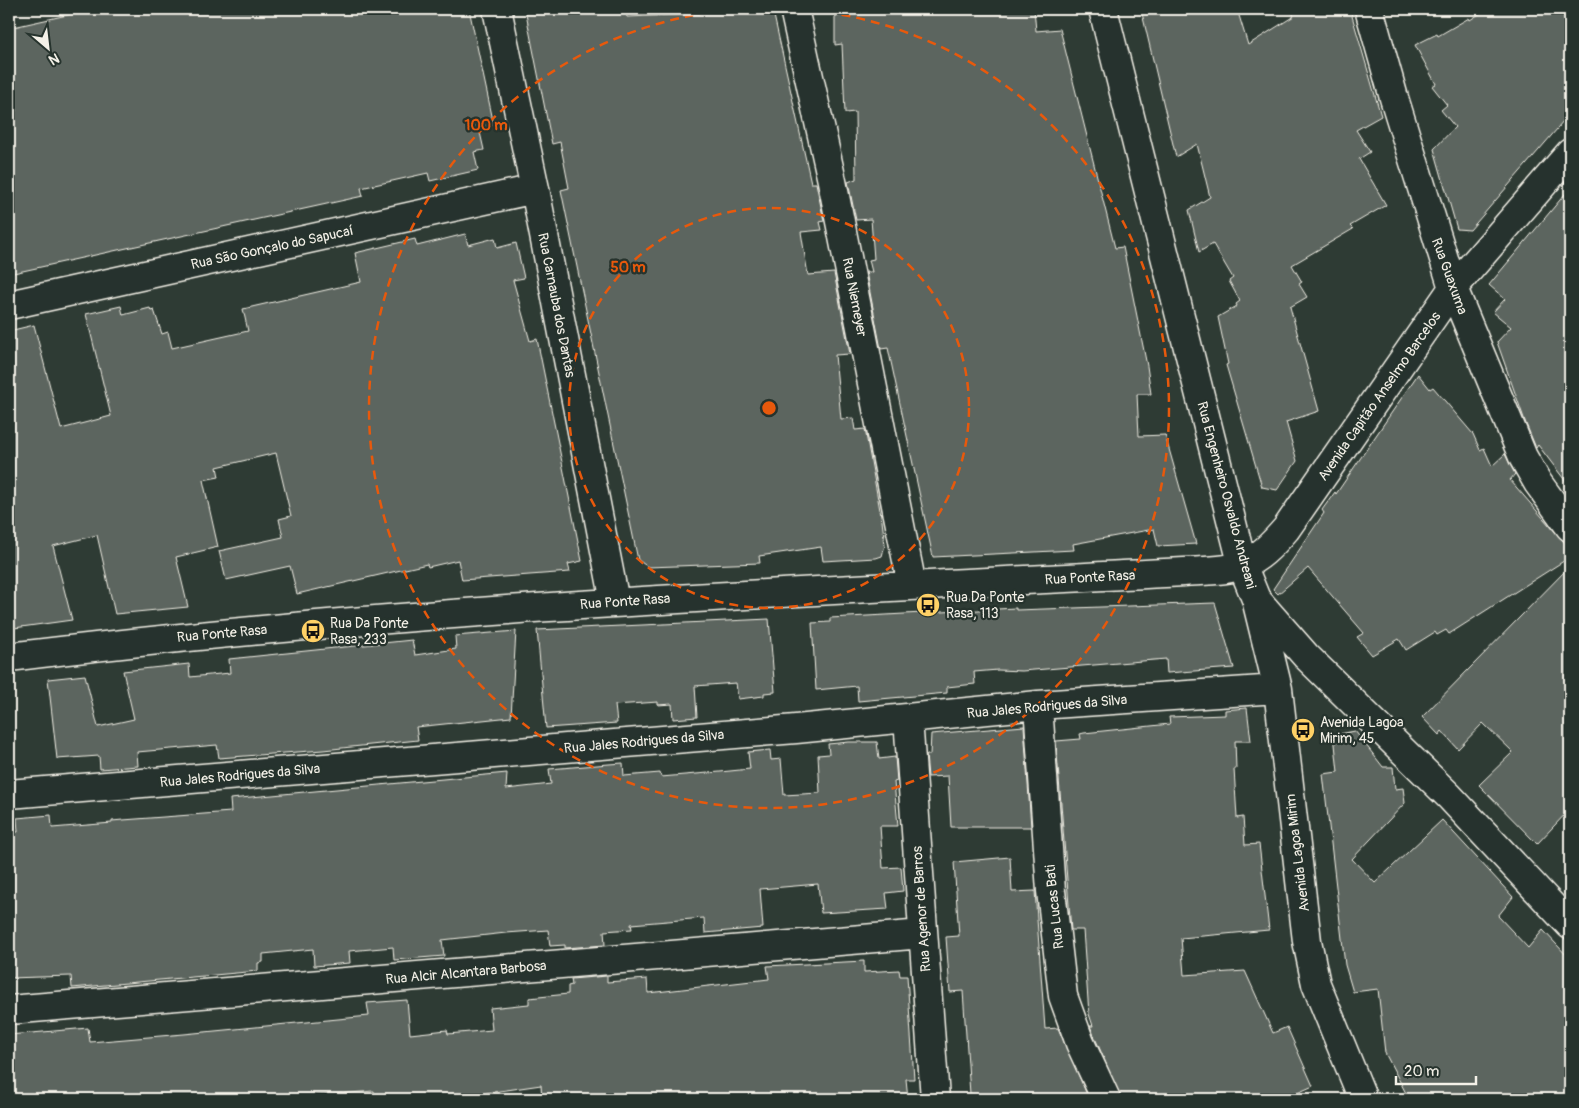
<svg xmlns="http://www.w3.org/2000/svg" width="1579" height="1108" font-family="Pangolin,sans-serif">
  <rect width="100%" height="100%" fill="#2e3b34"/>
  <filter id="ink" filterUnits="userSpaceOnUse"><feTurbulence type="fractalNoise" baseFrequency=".02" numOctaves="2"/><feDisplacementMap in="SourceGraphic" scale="10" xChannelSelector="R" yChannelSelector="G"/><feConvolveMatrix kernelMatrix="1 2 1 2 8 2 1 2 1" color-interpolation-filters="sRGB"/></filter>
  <g filter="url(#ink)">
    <path fill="#5c655e" stroke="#f4f1e8" d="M94,9H469L494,125L479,128L484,150L474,152L478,170L430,181L428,173L361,188L363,196L9,274V113L16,111L9,79V28Z
      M525,9H592L593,14L625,9L627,17L700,14L699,9H744L745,12L773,11L811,183H816L824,221L820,222L822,230L801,232L808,275L834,273L850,354L835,355L841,419L853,418L855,430L865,429L882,521L885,545L882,556L876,558L823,561L821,547L759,556L760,563L648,567L638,560L561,190L569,188L560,142L552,144Z
      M839,9H1034L1036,31L1060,29L1115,248L1123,247L1147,366L1151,394H1137L1139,436L1165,435L1196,544L1158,546L1154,529L1073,544L1074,550L933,557L888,348L881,349L866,272H872L869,260L874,259L871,219L856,220L848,182L856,179L855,112L845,113L842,44L835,45V16H839Z
      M1141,9H1237L1248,45L1294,16L1290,9H1350L1381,116L1356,130L1370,152L1359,159L1386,205L1350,226L1353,229L1292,265L1302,282L1299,284L1307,297L1290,307L1319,411L1286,422L1297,461L1277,490L1262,487L1226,365L1228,364L1218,317L1237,306L1236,304L1240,301L1229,281L1233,278L1213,244L1199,252L1189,210L1210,197L1197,144L1176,157Z
      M1487,9H1570V114L1470,230L1457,229L1434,149L1455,127L1441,110L1447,105L1432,86L1436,84L1415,45L1437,34L1438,36L1469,18L1470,20Z
      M1570,188V487L1538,445L1536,448L1526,424L1497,342L1511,327L1493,312L1505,299L1489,285Z
      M465,234L468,245L495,238L497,248L516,243L524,278L513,280L530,341L537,339L582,561L568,564L570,572L462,580L458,560L428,567L427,564L297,594L290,566L226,580L219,551L283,537L279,519L291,516L276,453L217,467L219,477L203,480L218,547L176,557L188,607L115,614L97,535L53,546L72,620L14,628L9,604V331L34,325L61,429L111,416L86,314L121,306L123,315L150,308L151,311L154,310L162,334L168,332L172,348L248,331L243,309L361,282L355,253L415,239L417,246Z
      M1418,374L1430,389L1433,387L1473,434L1480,450L1484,448L1492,466L1505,454L1515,474L1510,480L1570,549V557L1449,634L1446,630L1437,635L1435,632L1406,650L1399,639L1372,655L1357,637L1364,633L1308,568L1278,594L1273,589L1324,513L1322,510L1335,492L1336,494Z
      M1570,566V809L1537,844L1479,785L1513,752L1483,723L1458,749L1442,731L1439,735L1422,717Z
      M1215,603L1234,668L1167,673L1166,659L1022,671L998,670L974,672L975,684L947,687V693L858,701L857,686L816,690L812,623L830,622V618L1016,608V610Z
      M769,619L775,692L764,693V696L738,699L736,683L695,686L697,717L673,719L672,704L658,705V702L615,705L617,723L546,728L537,630Z
      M516,631L511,717L416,727L418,740L323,750L219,758L217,745L137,752L138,766L100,769L99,756L57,759L48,679L85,675L98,727L134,719L123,671L189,664L190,677L230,673L229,659L412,640L415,655L456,649L455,636Z
      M1247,708L1251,741H1235L1236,769H1234L1237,818L1243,817L1245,845L1259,844L1269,930L1181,938L1184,975L1245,971L1273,1033L1287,1027L1313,1086L1284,1099H1121L1090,1026H1093L1089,1014L1083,930H1071L1056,741L1081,739L1080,734L1084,733L1170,724L1169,717L1225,715V710Z
      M1024,726L1031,827H951L948,776L928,777L926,755H930L931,734Z
      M1355,731L1383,767H1393L1395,789L1403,788L1405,803L1352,859L1375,883L1442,820L1513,897L1498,916L1528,948L1543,930L1570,959V1099H1409L1385,1053L1378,989L1353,992L1345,965L1323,774L1338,772L1334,735Z
      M849,742H877L879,759L895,757L897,781L894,782L898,826H880L883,868L901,867L903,891L886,893L888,909L821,913L818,884L760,889L763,928L705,933L704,918L631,924L632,929L604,931L605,945L565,948V945L550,946L548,930L506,933L442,940L444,956L394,960L393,947L349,951L350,963L314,966L313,949L263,954V962L258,963V971L72,988L71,976L9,978V832H18L17,818L51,815L52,828L112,823V821L123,820L231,812L230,799L507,773L506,789L551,784L549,769L609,764L623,763L624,776L660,773L661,777L720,772L750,769L748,752L770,750L771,760L781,759L784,795L820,793L818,755L829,754L828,744Z
      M1010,857L1012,892L1035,891L1045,1029L1058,1028L1089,1099H973L972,1094H970L963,991L950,992L949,978L946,937L959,936L954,862Z
      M864,961V972L899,970L900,976H907L914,1079H906L908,1099H542L541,1085L486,1093V1099H375L374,1091L314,1096V1099H14L9,1035L88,1028L90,1042L184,1034L369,1016L367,1003L407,1000L410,1034L447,1030L448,1034L492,1030L490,1008L529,1004V998L568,994V986L572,985L571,979L607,976V982L647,979L648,993L769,979L767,966Z"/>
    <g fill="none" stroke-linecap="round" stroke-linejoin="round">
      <g stroke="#f4f1e8" stroke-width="31">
        <path id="minor" d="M497,9L535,189L615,602
          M794,9L832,181L912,586
          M1103,9L1243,567L1256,599L1306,656L1449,796L1570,925
          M1369,9L1394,98L1453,288L1523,457L1538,483L1570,527
          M9,305L535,189
          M1257,603L1278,689L1307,941L1316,984L1363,1099
          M9,657C399,609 791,592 1184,572C1237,569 1249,572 1286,529L1453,288L1570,153
          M1038,705L1051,891L1063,996L1080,1043L1106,1099
          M908,718L935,1099
          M9,794L796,729L1038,705L1278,689
          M9,1010L923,934"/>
      </g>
      <use href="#minor" stroke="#26332d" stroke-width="28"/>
    </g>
  </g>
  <g fill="none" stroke="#e8590c" stroke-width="2.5" stroke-dasharray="9 6">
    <circle cx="769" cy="408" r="200"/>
    <path d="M797 9A400 400 0 1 1 741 9"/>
  </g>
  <defs>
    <g id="bus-disc" transform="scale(1.25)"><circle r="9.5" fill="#ffd166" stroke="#26332d"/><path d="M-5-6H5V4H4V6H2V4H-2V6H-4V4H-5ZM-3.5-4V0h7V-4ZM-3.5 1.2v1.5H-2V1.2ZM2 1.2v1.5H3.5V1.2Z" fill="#111"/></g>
  </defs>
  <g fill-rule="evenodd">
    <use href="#bus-disc" x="928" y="605"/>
    <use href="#bus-disc" x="313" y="631"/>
    <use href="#bus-disc" x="1303" y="730"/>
  </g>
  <g text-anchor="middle" stroke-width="4.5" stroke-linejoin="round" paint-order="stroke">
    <g font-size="14" fill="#f4f1e8" stroke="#26332d">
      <text transform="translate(272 247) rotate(-12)" y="5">Rua São Gonçalo do Sapucaí</text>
      <text transform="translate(1450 276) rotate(70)" y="5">Rua Guaxuma</text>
      <text transform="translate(855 297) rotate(79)" y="5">Rua Niemeyer</text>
      <text transform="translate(557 305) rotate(79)" y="5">Rua Carnauba dos Dantas</text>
      <text transform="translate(1379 396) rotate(-55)" y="5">Avenida Capitão Anselmo Barcelos</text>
      <text transform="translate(1227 495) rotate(75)" y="5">Rua Engenheiro Osvaldo Andreani</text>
      <text transform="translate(1090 577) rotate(-3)" y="5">Rua Ponte Rasa</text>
      <text transform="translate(625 601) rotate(-4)" y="5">Rua Ponte Rasa</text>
      <text transform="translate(222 633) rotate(-5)" y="5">Rua Ponte Rasa</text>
      <text transform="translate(1047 706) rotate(-5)" y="5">Rua Jales Rodrigues da Silva</text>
      <text transform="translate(644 741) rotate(-5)" y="5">Rua Jales Rodrigues da Silva</text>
      <text transform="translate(240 775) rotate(-5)" y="5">Rua Jales Rodrigues da Silva</text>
      <text transform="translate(1297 853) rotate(-97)" y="5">Avenida Lagoa Mirim</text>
      <text transform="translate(1054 907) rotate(-96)" y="5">Rua Lucas Bati</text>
      <text transform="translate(921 909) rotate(-94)" y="5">Rua Agenor de Barros</text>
      <text transform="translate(466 972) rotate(-5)" y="5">Rua Alcir Alcantara Barbosa</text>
    </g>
    <g font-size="14" fill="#f4f1e8" stroke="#26332d" text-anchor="start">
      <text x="946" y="602">Rua Da Ponte<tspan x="946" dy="16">Rasa, 113</tspan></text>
      <text x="330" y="628">Rua Da Ponte<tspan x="330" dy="16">Rasa, 233</tspan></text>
      <text x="1320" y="727">Avenida Lagoa<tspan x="1320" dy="16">Mirim, 45</tspan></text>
    </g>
  </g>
  <circle cx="769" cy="408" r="8" fill="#e8590c" stroke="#26332d" stroke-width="2.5"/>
  <g font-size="15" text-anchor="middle" font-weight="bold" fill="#e8590c" stroke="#26332d" stroke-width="4.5" stroke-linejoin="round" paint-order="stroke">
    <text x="486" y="130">100 m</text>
    <text x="628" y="272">50 m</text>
  </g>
  <rect width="1579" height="1108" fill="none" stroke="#26332d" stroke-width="30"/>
  <rect x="15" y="15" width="1549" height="1078" fill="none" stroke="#f4f1e8" stroke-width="2" filter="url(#ink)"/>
  <g transform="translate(48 48) rotate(152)" stroke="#26332d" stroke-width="4" paint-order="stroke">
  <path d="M0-4L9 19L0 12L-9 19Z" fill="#f4f1e8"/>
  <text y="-8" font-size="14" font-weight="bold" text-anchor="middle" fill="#f4f1e8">N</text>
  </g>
  <path d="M1396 1076v8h80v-8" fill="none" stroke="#f4f1e8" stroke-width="2.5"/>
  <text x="1404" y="1076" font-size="15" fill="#f4f1e8" stroke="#26332d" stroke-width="4" paint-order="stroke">20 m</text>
</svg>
